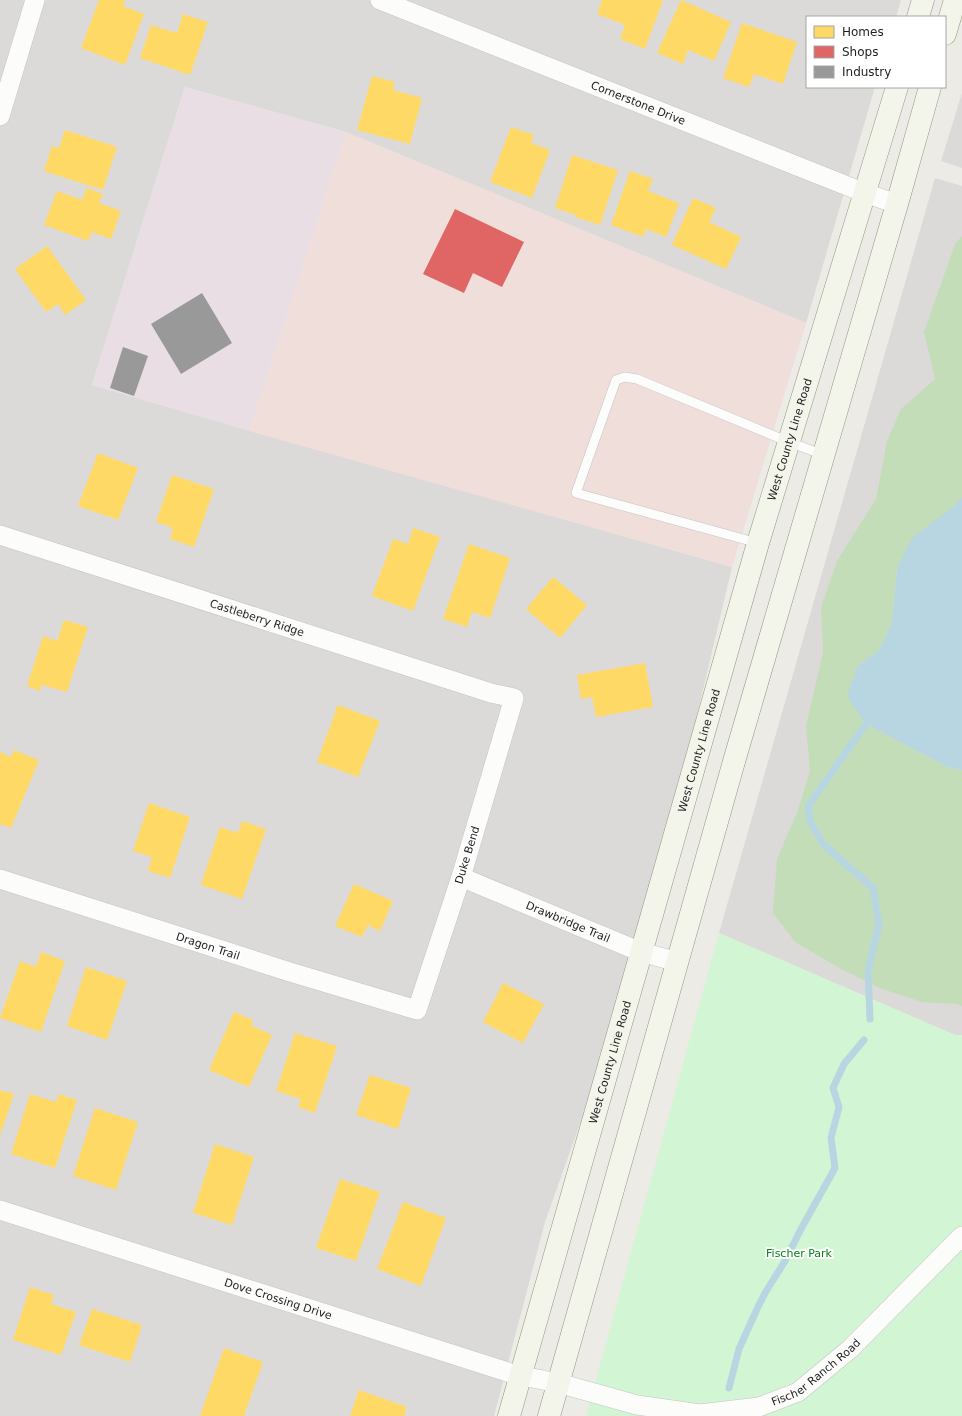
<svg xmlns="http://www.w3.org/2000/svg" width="962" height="1416" font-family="'DejaVu Sans',sans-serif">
  <rect width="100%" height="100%" fill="#ecebe6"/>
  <path fill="#dbdad8" d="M0,0H901L896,17H807V87H875L806,323L346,132L185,87L92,385L732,567L641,952L545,1222L494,1416H0Z
    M962,93V168L941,161Z
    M935,178L962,186V1035H955L719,933Z"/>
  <path fill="#efdeda" d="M346,132L806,323L732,567L249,431Z"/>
  <path fill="#eadee5" d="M185,87L346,132L249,431L92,385Z"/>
  <path fill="#c3ddb9" d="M962,236V497L897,569L892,622L879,651L858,665L866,724L948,767L962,770V1006L957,1004L922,1002L882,989L841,969L795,942L773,913L777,859L798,810L810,771L806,726L823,652L821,607L837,561L876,499L887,441L901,409L935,379L924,332L955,244Z"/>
  <path fill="#d2f5d4" d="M719,933L955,1035H962V1416H586Z"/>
  <path fill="#b7d6e2" d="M962,497V770L948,767L866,724L847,696L858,665L879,651L892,622L897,569L912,538L953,507Z"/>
  <path fill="#ffd966" d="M99,0H125L123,6L144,14L125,65L81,48Z
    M602,0H663L645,49L620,39L625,25L597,14Z
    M681,0L731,22L714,61L688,50L683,64L657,53Z
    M183,14L208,22L190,75L140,58L151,25L177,33Z
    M742,23L797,42L783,84L754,74L749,87L723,78Z
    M372,76L395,82L393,90L422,98L410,144L357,130Z
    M511,127L534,135L531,143L550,150L532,198L490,182Z
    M65,130L117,147L103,190L44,171L52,146L59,148Z
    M572,155L618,170L600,225L575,217L576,215L555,208Z
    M630,171L653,179L648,191L679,203L666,237L646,229L643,237L611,225Z
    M87,188L103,194L99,203L121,211L111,239L92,232L88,241L44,225L57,191L82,200Z
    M693,198L716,208L709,222L741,237L726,269L672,245Z
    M47,246L86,300L65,315L58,304L46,312L15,269Z
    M98,453L138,468L118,520L78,506Z
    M172,475L214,489L194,547L170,539L173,528L156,522Z
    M413,528L440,537L413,611L372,596L393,539L408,544Z
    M469,544L510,558L490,618L472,612L467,627L443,619Z
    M553,577L587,605L560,638L526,609Z
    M64,620L88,627L67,692L42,685L40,691L27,686L43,636L57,641Z
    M645,663L653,707L596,717L592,697L581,699L577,675Z
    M338,705L380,721L358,777L317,762Z
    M14,750L39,760L11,828L0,824V752L11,757Z
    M149,803L190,817L170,878L148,871L152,857L133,851Z
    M242,821L266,829L242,899L201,885L220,827L238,833Z
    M354,884L393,901L380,931L368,925L362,937L335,926Z
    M41,952L65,961L41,1032L0,1018L20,961L36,967Z
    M86,967L127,981L107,1040L67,1026Z
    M503,983L544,1004L523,1043L483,1022Z
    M234,1012L253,1020L251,1025L272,1035L249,1087L209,1070Z
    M295,1033L337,1046L315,1113L298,1107L301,1099L276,1091Z
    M370,1075L411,1088L398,1129L356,1115Z
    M0,1090L14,1094L0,1135Z
    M30,1094L56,1102L59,1094L77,1100L55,1168L11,1154Z
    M95,1108L138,1122L116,1190L73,1176Z
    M215,1144L254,1157L232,1225L193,1213Z
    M340,1179L380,1192L356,1261L316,1248Z
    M403,1202L446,1218L421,1286L377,1269Z
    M30,1287L54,1295L51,1304L76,1312L61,1355L13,1340Z
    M92,1309L142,1325L130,1362L79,1345Z
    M224,1348L263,1362L244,1416H200Z
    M359,1390L407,1407L404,1416H350Z"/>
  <path fill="#e06666" d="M455,209L524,242L502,287L473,273L464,293L423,274Z"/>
  <path fill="#999" d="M202,293L232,343L181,374L151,324Z
    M123,347L148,356L134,396L110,388Z"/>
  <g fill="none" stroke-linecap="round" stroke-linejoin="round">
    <path stroke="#b7d6e2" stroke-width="7" d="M870,1019L868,971L879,924L873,888L823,844L810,821L808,806L866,724L872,717
      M729,1388L739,1349L757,1309L765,1293L785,1261L801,1229L835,1168L831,1138L839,1107L833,1088L844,1064L864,1040"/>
    <g stroke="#c5c4c2" stroke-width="10">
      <path id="service" d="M758,543L576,493L616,380L625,377L637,379L789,442L824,455"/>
    </g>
    <g stroke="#c5c4c2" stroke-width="20">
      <g id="minor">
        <path id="s1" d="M380,0L865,193L897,204"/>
        <path d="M0,116L35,0"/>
        <path id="s2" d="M0,535L491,693L514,698L461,877L417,1010L290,972L0,879"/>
        <path id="s3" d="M461,877L641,952L678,962"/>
        <path id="s4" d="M0,1210L517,1375L558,1383L637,1405L700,1414L759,1407L798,1392L850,1349L962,1236"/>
      </g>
    </g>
    <g stroke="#93977d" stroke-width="23">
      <g id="secondary">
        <path d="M918,17L923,0"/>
        <path d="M945,34L955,0"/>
        <path id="s5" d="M509,1416L758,543L897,87"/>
        <path d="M549,1416L735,758L897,204L930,87"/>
      </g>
    </g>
    <use href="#service" stroke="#fcfcfb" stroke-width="9"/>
    <use href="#minor" stroke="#fcfcfb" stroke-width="19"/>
    <use href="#secondary" stroke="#f3f4ea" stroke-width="22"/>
  </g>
  <g text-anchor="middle" stroke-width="4" stroke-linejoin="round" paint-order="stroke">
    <g font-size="11" fill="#1e1e1e" stroke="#fff">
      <text dy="4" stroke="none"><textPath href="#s1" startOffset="278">Cornerstone Drive</textPath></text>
      <text dy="4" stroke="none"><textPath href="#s5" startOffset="1016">West County Line Road</textPath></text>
      <text dy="4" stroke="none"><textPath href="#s2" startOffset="270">Castleberry Ridge</textPath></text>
      <text dy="4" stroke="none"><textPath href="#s5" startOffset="692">West County Line Road</textPath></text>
      <text transform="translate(467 855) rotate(-73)" y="4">Duke Bend</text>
      <text dy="4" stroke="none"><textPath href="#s3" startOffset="116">Drawbridge Trail</textPath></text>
      <text transform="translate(208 946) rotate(18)" y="4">Dragon Trail</text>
      <text dy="4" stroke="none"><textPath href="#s5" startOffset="368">West County Line Road</textPath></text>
      <text dy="4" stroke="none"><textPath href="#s4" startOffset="292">Dove Crossing Drive</textPath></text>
      <text dy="4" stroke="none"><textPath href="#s4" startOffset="857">Fischer Ranch Road</textPath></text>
    </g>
    <g font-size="11" fill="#048318" stroke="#fff">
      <text x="799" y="1257">Fischer Park</text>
    </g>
  </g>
  <rect x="806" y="16" width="140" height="72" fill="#ffffff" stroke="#a5a5a5"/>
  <rect x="814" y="26" width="20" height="12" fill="#ffd966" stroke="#a5a5a5"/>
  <text x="842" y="36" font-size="12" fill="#1e1e1e">Homes</text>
  <rect x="814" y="46" width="20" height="12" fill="#e06666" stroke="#a5a5a5"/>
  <text x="842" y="56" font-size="12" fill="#1e1e1e">Shops</text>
  <rect x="814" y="66" width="20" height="12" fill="#999999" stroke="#a5a5a5"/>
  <text x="842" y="76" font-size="12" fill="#1e1e1e">Industry</text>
</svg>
